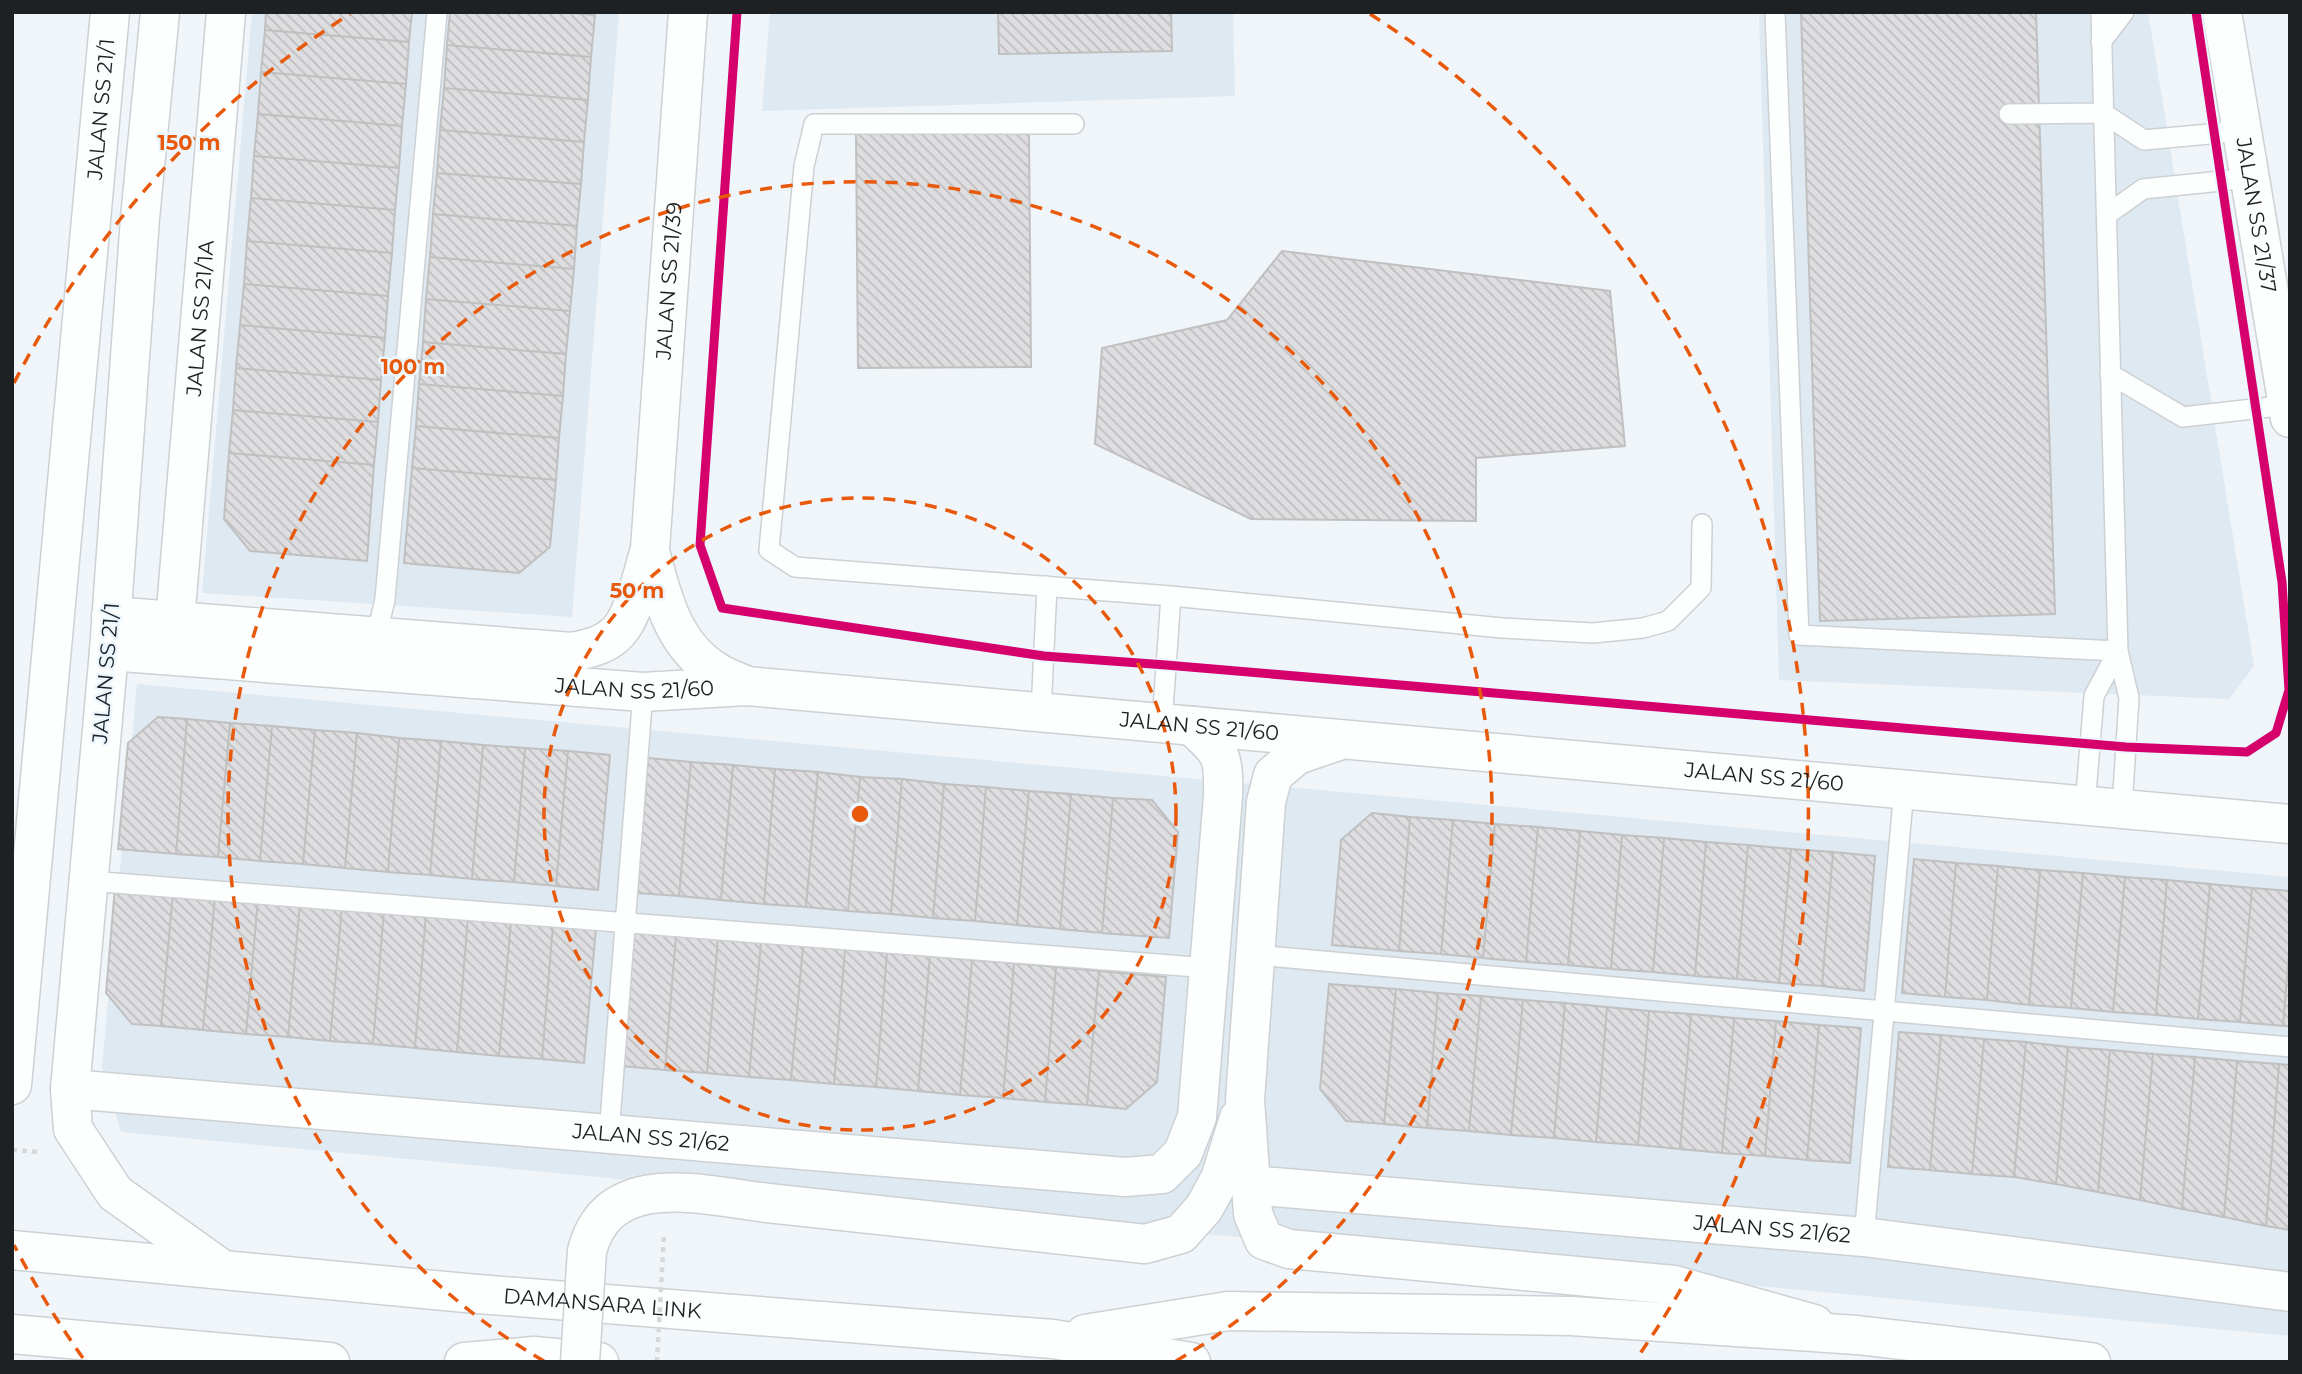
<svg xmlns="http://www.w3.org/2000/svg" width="2302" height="1374" font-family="Montserrat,sans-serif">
  <defs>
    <pattern id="building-back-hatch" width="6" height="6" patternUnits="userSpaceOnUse" patternTransform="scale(1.75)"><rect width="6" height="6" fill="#dedee0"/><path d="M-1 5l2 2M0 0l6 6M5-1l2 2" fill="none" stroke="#bebec0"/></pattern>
  </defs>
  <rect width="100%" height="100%" fill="#f0f5fa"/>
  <path fill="#dee9f2" d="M252,12H619L572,617L202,593Z
    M770,12H1233L1235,96L762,111Z
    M1759,12H2148L2254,666L2229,699L1779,680Z
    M137,684L2290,877V1336L121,1132L102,1067Z"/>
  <path fill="url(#building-back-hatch)" stroke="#c0c0c1" stroke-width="2" d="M266,12H412L409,42L265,30Z
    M450,12H560L595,15L591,57L447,45Z
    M998,12H1171L1172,51L999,54Z
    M1801,12H2036L2055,614L1820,621Z
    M265,30L409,42L406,84L261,72Z
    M447,45L591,57L588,100L444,88Z
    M261,72L406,84L402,126L258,114Z
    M444,88L588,100L584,142L440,130Z
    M258,114L402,126L399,168L254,156Z
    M440,130L584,142L581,184L437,173Z
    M1029,132L1031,367L858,368L856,133Z
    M254,156L399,168L395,210L251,198Z
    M437,173L581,184L577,226L433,214Z
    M251,198L395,210L392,253L247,241Z
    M433,214L577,226L574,269L430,257Z
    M247,241L392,253L388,296L244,284Z
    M1282,251L1610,291L1625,446L1476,458V521L1251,519L1095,444L1102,348L1227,320Z
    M430,257L574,269L570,311L426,299Z
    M244,284L388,296L385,338L240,325Z
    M426,299L570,311L566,354L423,342Z
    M240,325L385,338L381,380L236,368Z
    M423,342L566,354L563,396L419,384Z
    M236,368L381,380L378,422L233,410Z
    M419,384L563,396L559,438L416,426Z
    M233,410L378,422L374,465L229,453Z
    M416,426L559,438L556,480L412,468Z
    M229,453L374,465L367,561L250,551L224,519Z
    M412,468L556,480L550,547L519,573L404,563Z
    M158,717L187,719L176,854L118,849L128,743Z
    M187,719L230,723L218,857L176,854Z
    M230,723L272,726L260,861L218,857Z
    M272,726L315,730L303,864L260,861Z
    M315,730L357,733L345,868L303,864Z
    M357,733L399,738L388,872L345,868Z
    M399,738L441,741L430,875L388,872Z
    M441,741L483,745L472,879L430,875Z
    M483,745L525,748L514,882L472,879Z
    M525,748L568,751L556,886L514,882Z
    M568,751L610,755L598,890L556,886Z
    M648,758L691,762L679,896L637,893Z
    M691,762L733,765L721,900L679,896Z
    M733,765L775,769L764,904L721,900Z
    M775,769L818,772L806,907L764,904Z
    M818,772L860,777L848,911L806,907Z
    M860,777L902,779L891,914L848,911Z
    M902,779L944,784L933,918L891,914Z
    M944,784L986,787L975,921L933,918Z
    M986,787L1029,791L1017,925L975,921Z
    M1029,791L1071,794L1060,929L1017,925Z
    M1071,794L1113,798L1102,933L1060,929Z
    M1113,798L1152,800L1178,832L1169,938L1102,933Z
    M1372,813L1410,817L1399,951L1332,945L1341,840Z
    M1410,817L1453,820L1441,954L1399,951Z
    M1453,820L1495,824L1483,958L1441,954Z
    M1495,824L1538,827L1526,962L1483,958Z
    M1538,827L1580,831L1568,965L1526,962Z
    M1580,831L1622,835L1611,969L1568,965Z
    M1622,835L1664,838L1653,972L1611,969Z
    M1664,838L1706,842L1695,976L1653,972Z
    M1706,842L1748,845L1737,979L1695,976Z
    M1748,845L1791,849L1779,983L1737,979Z
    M1791,849L1833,852L1822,986L1779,983Z
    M1833,852L1875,856L1864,991L1822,986Z
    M1914,859L1956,863L1945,997L1902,993Z
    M1956,863L1998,866L1987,1000L1945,997Z
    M1998,866L2040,870L2029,1005L1987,1000Z
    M2040,870L2083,873L2071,1008L2029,1005Z
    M2083,873L2125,877L2113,1012L2071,1008Z
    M2125,877L2167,880L2156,1015L2113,1012Z
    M2167,880L2210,884L2198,1019L2156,1015Z
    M2210,884L2252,888L2240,1022L2198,1019Z
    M115,887L173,892L161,1026L132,1024L106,993Z
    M2252,888L2290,891V941L2283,1026L2240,1022Z
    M173,892L215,896L203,1030L161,1026Z
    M215,896L258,899L246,1034L203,1030Z
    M258,899L300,903L288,1037L246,1034Z
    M300,903L342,906L330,1041L288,1037Z
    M342,906L384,910L373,1044L330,1041Z
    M384,910L426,914L415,1048L373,1044Z
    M426,914L468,917L457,1052L415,1048Z
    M468,917L511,921L499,1056L457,1052Z
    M511,921L553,924L542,1059L499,1056Z
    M553,924L596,928L584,1063L542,1059Z
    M634,931L676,935L665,1070L622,1066Z
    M676,935L718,938L707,1073L665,1070Z
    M718,938L761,942L749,1077L707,1073Z
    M2290,941V1026H2283Z
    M761,942L803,946L791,1080L749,1077Z
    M803,946L845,949L834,1084L791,1080Z
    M845,949L887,953L876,1087L834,1084Z
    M887,953L930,956L918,1091L876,1087Z
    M930,956L972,960L960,1095L918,1091Z
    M972,960L1014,963L1003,1098L960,1095Z
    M1014,963L1056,967L1045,1102L1003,1098Z
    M1056,967L1099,971L1087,1105L1045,1102Z
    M1099,971L1166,977L1157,1082L1126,1109L1087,1105Z
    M1329,984L1396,989L1384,1124L1346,1121L1320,1089Z
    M1396,989L1438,993L1427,1128L1384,1124Z
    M1438,993L1481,996L1469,1131L1427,1128Z
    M1481,996L1523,1000L1511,1135L1469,1131Z
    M1523,1000L1565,1003L1554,1138L1511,1135Z
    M1565,1003L1607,1007L1596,1142L1554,1138Z
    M1607,1007L1649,1011L1638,1145L1596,1142Z
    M1649,1011L1691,1014L1680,1149L1638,1145Z
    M1691,1014L1734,1018L1722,1153L1680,1149Z
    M1734,1018L1776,1021L1765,1156L1722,1153Z
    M1776,1021L1819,1025L1807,1160L1765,1156Z
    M1819,1025L1861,1028L1850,1163L1807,1160Z
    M1899,1032L1941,1035L1930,1170L1888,1167Z
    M1941,1035L1984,1039L1972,1174L1930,1170Z
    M1984,1039L2026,1042L2014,1177L1972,1174Z
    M2026,1042L2068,1047L2056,1184L2014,1177Z
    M2068,1047L2110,1050L2098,1192L2056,1184Z
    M2110,1050L2153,1054L2140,1200L2098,1192Z
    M2153,1054L2195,1057L2182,1209L2140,1200Z
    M2195,1057L2237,1061L2224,1217L2182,1209Z
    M2237,1061L2279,1064L2266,1226L2224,1217Z
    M2279,1064L2290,1065V1230L2266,1226Z"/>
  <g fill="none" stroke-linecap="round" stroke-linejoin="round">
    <g stroke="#cdd1d4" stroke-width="22">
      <path id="service" d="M1775,12L1799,635L2118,651
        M2101,12L2118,651L2129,698L2122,808
        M2101,42L2124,12
        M2009,114L2103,113L2144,140L2242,131
        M1074,124H814L804,166L769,550L795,567L1171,596L1502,628L1593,633L1643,628L1668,621L1701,588L1702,524
        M2108,214L2143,189L2250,178
        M2110,374L2183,417L2288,405
        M376,638L385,599L437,12
        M1041,712L1047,586
        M1162,723L1171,596
        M2085,806L2094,696L2118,651
        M89,881L1209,968
        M1255,955L2290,1047
        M609,1134L643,692
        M1864,1237L1904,789"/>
    </g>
    <g stroke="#cdd1d4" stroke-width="41">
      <g id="minor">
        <path id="s1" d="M2222,12L2290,418"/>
        <path d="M650,551C662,597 673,646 717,672C726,678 737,681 747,686"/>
        <path id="s2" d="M111,616L572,652C588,649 606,645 618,632C634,615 643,572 650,549L688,12"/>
        <path id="s3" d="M175,621L226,12"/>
        <path id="s4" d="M109,651L643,692L747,686L2290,824"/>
        <path d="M1338,741L1297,755L1273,775L1266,802L1245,1100L1253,1214L1264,1240L1289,1249L1674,1285L1814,1324"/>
        <path id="s5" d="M70,1089L1125,1177L1162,1174L1183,1153L1197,1117L1223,796C1224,755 1222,753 1192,726"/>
        <path id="s6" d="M1251,1185L1864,1237L2290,1292"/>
        <path d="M768,1203L1145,1244L1181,1234L1204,1208L1220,1179L1239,1118"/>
      </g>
    </g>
    <g stroke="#cdd1d4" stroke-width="41">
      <g id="tertiary">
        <path d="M160,12L140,218L109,651L70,1089L73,1129L115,1193L220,1268"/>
        <path id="s7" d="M12,1085L110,12"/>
      </g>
    </g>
    <g stroke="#cdd1d4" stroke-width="41">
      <g id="motorway">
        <path id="s8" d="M12,1250L466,1293L1053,1339L1191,1362"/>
        <path d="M12,1334L330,1362"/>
        <path d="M1085,1334L1228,1311L1571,1316L1857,1335L2091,1362"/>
        <path d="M464,1362L534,1356L599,1362"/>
      </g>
    </g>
    <path stroke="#d6d8d9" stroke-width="4.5" stroke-dasharray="5 5" stroke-linecap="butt" d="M12,1150L40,1152"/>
    <use href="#service" stroke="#fdfefe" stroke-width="19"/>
    <use href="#minor" stroke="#fdfefe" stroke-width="38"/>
    <use href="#tertiary" stroke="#fdfefe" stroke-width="38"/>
    <use href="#motorway" stroke="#fdfefe" stroke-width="38"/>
    <g stroke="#cdd1d4" stroke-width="41" stroke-linecap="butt">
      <path id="minor-bridge" d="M580,1362L587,1251C609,1167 705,1196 768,1203"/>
    </g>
    <path stroke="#d6d8d9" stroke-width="4.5" stroke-dasharray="5 5" stroke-linecap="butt" d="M657,1362L664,1233"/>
    <use href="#minor-bridge" stroke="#fdfefe" stroke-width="38"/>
    <g stroke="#ecf6fe" stroke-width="13">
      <path id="cycleway" d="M737,12L700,545L722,608L1044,656L1166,665L2126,747L2247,752L2276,733L2289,690L2282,582L2196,12"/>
    </g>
    <use href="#cycleway" stroke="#d6006c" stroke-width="9"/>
  </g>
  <g fill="none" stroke="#e8590c" stroke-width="3.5" stroke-dasharray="12 9">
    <circle cx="860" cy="814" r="316"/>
    <path d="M544 1361A632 632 0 1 1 1176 1361"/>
    <path d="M83 1358A949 949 0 0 1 14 1245M14 383A949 949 0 0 1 350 14M1370 14A949 949 0 0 1 1637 1358"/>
  </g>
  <g text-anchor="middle" stroke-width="5" stroke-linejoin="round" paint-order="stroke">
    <g font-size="21" fill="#1d2124" stroke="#ecf6fe">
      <text dy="7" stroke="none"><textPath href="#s7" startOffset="980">JALAN SS 21/1</textPath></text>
      <text dy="7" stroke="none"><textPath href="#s1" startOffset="206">JALAN SS 21/37</textPath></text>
      <text dy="7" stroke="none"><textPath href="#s2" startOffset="872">JALAN SS 21/39</textPath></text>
      <text dy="7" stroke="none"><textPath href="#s3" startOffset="304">JALAN SS 21/1A</textPath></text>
      <text transform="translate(106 673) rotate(-85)" y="7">JALAN SS 21/1</text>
      <text dy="7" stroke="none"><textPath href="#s4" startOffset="527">JALAN SS 21/60</textPath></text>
      <text dy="7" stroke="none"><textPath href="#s4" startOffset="1094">JALAN SS 21/60</textPath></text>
      <text dy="7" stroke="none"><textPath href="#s4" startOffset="1661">JALAN SS 21/60</textPath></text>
      <text dy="7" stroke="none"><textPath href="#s5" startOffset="583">JALAN SS 21/62</textPath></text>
      <text dy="7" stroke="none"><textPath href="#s6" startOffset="523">JALAN SS 21/62</textPath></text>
      <text dy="7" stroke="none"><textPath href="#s8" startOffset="593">DAMANSARA LINK</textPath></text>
    </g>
  </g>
  <circle cx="860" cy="814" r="10" fill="#e8590c" stroke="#ecf6fe" stroke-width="3.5"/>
  <g font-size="21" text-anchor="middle" font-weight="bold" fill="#e8590c" stroke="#ecf6fe" stroke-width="5" stroke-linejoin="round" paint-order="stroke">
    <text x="189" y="150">150 m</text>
    <text x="413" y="374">100 m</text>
    <text x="637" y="598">50 m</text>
  </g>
  <rect width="2302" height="1374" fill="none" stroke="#1d2124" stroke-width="28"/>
</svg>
